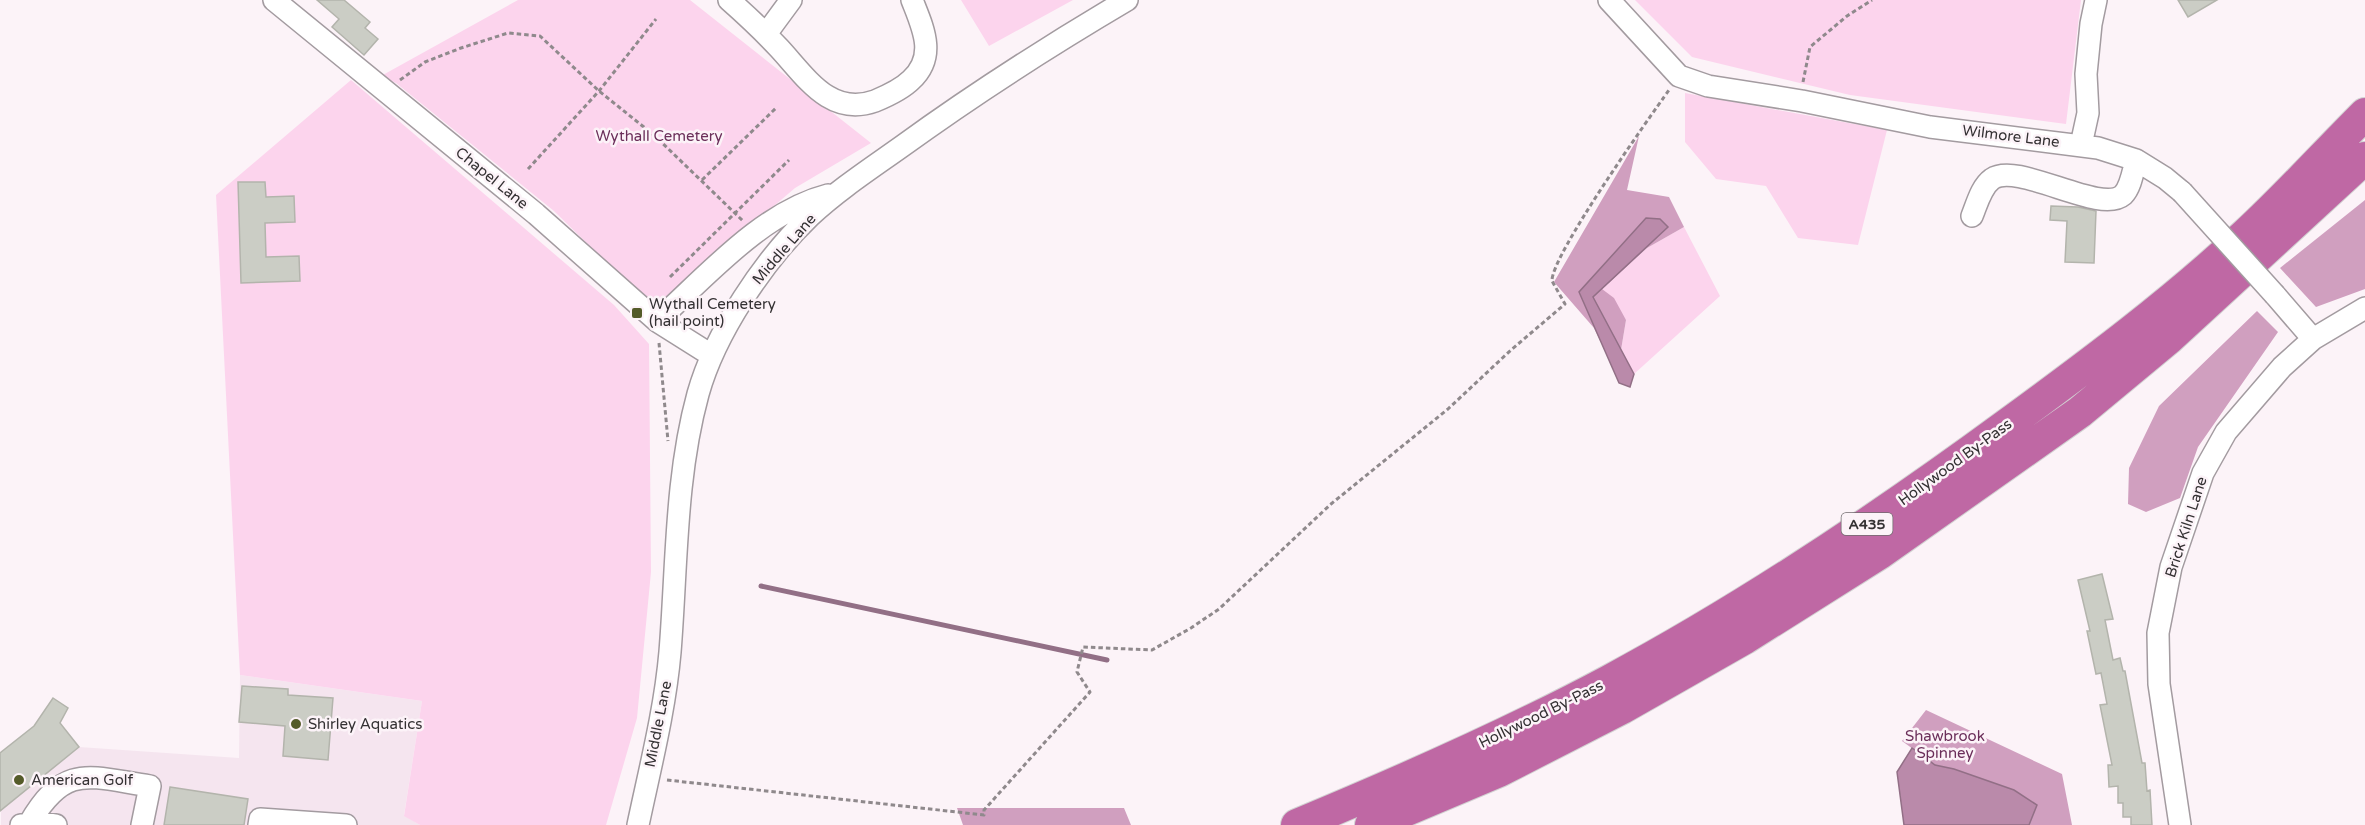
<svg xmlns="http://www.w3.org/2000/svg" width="2365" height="825" font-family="'Varela Round',sans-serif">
  <rect width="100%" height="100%" fill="#fcf3f8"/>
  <path fill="#f5e5ef" d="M240,675L422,701L404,815L420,825H1V810L79,747L239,758Z"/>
  <path fill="#fcd4ed" d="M518,0H690L871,143L795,188L654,309L554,211L396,83L381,76Z
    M961,0H1073L989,46Z
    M1635,0H2081L2066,124L1850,95L1692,57Z
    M351,80L614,305L649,344L651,572L637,718L606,825H420L404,816L422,701L240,675L216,195Z
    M1685,93L1887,130L1858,245L1798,238L1766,186L1716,179L1685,142Z
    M1684,227L1720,296L1634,374L1621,350L1626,320L1601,289L1647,248Z"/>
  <path fill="#d09fbf" d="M1639,136L1627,190L1669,197L1684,227L1647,248L1602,289L1614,298L1626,320L1621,350L1610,361L1594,328L1554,282Z
    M2365,200V289L2316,307L2280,268Z
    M2257,311L2278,332L2198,447L2180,498L2146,512L2128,504L2129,468L2159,406Z
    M1926,710L2062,774L2072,825H2029L2037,805L2014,790L1954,769L1935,765L1902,741Z
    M957,808H1124L1131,825H963Z"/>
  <path fill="#ba8aaa" stroke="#926f86" stroke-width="1.5" d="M1646,218L1660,219L1668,227L1593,297L1634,374L1630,387L1619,383L1579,292Z
    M1912,748L1935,765L1954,769L2014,790L2037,805L2029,825H1904L1897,772Z"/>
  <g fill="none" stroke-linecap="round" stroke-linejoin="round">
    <path stroke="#926f86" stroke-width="5" d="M761,586L1107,660"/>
  </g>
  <path fill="#cbcdc5" stroke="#b3b4ac" stroke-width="1.5" d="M317,0H344L370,22L365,28L378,39L364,55L332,27L339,19Z
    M2178,0H2217L2188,17Z
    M238,182H265L266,197L294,196L295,222L265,223L266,257L299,256L300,281L241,283Z
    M2051,206L2078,207L2096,211L2094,263L2065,262L2067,221L2050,220Z
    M2102,574L2113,619L2105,620L2113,660L2120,658L2123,671H2125L2142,763H2145L2147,791L2150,790L2152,825H2131V817H2123V803H2118V786L2109,787L2108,765H2112L2100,705L2107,704L2101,673L2096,674L2087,631H2090L2078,580Z
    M242,686L288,689V695L333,698L328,760L283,756L285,726L239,722Z
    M53,698L68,708L60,723L79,747L0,811V753L34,726Z
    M170,787L248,799L244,825H164Z"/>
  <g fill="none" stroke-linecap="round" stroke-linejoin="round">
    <g stroke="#a39ba0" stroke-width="24">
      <path id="minor" d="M274,0L536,214L657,321L711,355
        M729,0C746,15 763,31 779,48C806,77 830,117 875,101C887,96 902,89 911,80C937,56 923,28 912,0
        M1609,0L1679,76L1708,86L1802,101L1930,127L2098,148L2136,160L2165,178L2182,192
        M766,34L791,0
        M2081,145L2088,113L2086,74L2091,24L2096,0
        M1972,216C1977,204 1981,187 1992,179C2018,161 2100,215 2123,195C2131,187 2133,171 2136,160
        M2275,295L2313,339
        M657,321C707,276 762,212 828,195
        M29,824C65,762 89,777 150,786L142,825
        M21,825L44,823L56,825
        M259,825L260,819L346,825
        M638,825C650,768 665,710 670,652C677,566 675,478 698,394C715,333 764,260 810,216C838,190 870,169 901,147C974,94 1049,46 1127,0
        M2180,825L2159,684L2158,633L2171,567L2203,473L2226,432L2282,367L2313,339L2365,308"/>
    </g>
    <g stroke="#d2d2d2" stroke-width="34">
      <path id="highway" d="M1297,825C1403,781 1508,735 1609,681C1749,606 1880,518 2008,424C2090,364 2172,303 2246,234C2287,196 2325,154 2365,114
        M1371,825L1499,771L1622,708L1745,638L1880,553L2080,412L2168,339L2365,158"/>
    </g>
    <path stroke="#8f898c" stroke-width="3" stroke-dasharray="4.5 3" stroke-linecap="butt" d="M400,80L425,62L461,48L508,33L540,36L599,91L655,136L743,221
      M1803,82L1810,47L1847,16L1872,0
      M528,169L599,91L656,19
      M702,180L776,108
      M670,277L789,160
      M659,343L668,441
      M667,780L984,815V810L1090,692L1077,672L1083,647L1152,650L1191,628L1219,609L1331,504L1448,409L1511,350L1565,304L1552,281C1551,256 1649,118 1669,90"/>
    <use href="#minor" stroke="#fff" stroke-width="21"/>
    <use href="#highway" stroke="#bf68a4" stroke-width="32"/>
    <g stroke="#a39ba0" stroke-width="24" stroke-linecap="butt">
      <path id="minor-bridge" d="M2182,192L2275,295"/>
    </g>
    <use href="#minor-bridge" stroke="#fff" stroke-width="21"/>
  </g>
  <g fill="#545b29" stroke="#fcf3f8" stroke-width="2">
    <rect x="631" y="307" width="12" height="12" rx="3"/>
    <circle cx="296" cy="724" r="6"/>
    <circle cx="19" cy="780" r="6"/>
  </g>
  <g text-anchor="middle" stroke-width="5" stroke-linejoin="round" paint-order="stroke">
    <rect fill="#fcf3f8" stroke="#706b6e" stroke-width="1.5" x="1841.5" y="513" width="51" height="22" rx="4.5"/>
    <g font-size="14" font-weight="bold" fill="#343133">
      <text x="1867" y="529">A435</text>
    </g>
    <g font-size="15" fill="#6b2f5a" stroke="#fcf3f8">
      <text x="659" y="141">Wythall Cemetery</text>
      <text x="1945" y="741">Shawbrook<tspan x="1945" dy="17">Spinney</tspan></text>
    </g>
    <g font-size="15" fill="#343133" stroke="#fcf3f8">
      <text transform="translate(2011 136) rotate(7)" y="5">Wilmore Lane</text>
      <text transform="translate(492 178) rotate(39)" y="5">Chapel Lane</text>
      <text transform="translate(784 249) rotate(-49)" y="5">Middle Lane</text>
      <text transform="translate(1955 462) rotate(-36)" y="5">Hollywood By-Pass</text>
      <text transform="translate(2186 527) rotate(-72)" y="5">Brick Kiln Lane</text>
      <text transform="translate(1541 714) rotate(-26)" y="5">Hollywood By-Pass</text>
      <text transform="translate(658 724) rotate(-79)" y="5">Middle Lane</text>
    </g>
    <g font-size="15" fill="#343133" stroke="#fcf3f8" text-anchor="start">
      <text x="649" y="309">Wythall Cemetery<tspan x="649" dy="17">(hail point)</tspan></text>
      <text x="308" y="729">Shirley Aquatics</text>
      <text x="31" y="785">American Golf</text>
    </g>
  </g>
</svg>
